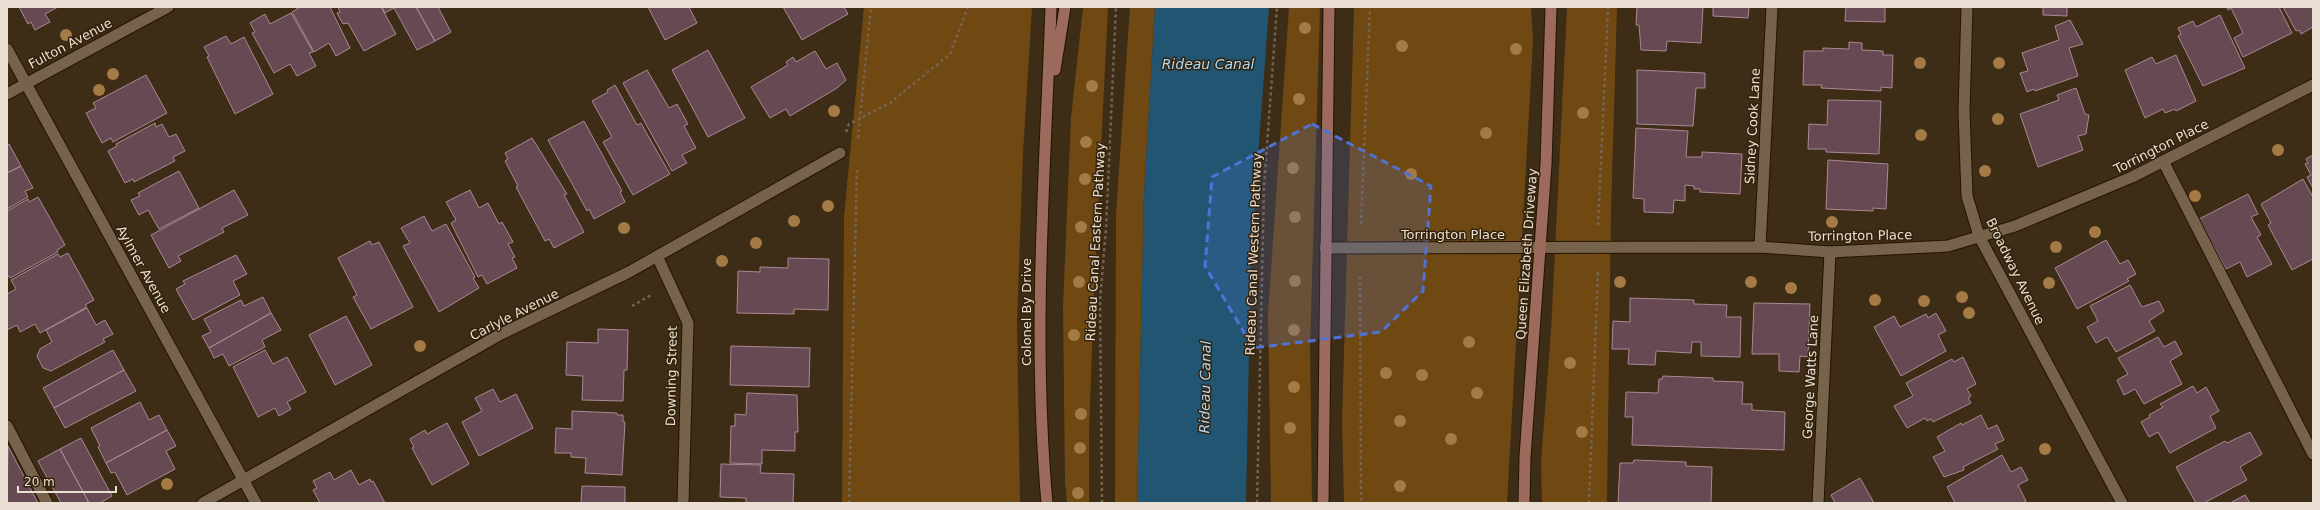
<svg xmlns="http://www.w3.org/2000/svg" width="2320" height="510" font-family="'DejaVu Sans',sans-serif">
  <rect width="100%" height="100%" fill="#3d2c16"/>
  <path fill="#704912" d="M864,7H1032L1023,153L1017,323L1020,503H842L844,217Z
    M1083,7H1108L1095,271L1089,431V503H1067L1065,481L1063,306L1071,118Z
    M1130,7H1155L1144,193L1137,503H1115L1116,214Z
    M1289,7H1320L1310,348L1312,503H1271L1268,314Z
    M1354,7H1531L1533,41L1507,503H1344L1342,421Z
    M1567,7H1617L1611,212L1607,503H1542L1541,462L1551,331Z"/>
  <path fill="#215571" d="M1155,7H1269L1251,252L1246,503H1137L1144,193Z"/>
  <path fill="#674953" stroke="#aa8993" d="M19,7H58L45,14L50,22L35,30L31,22L28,24Z
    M300,7H330L350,48L336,56L329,43L314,52L292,12Z
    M338,7H381L396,34L364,51L348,23L343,24L337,13L340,12Z
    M382,7H416L435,41L417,50L394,8L385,13Z
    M416,7H438L451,32L435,41Z
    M648,7H689L697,23L665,40Z
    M783,7H844L848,14L802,40Z
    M1637,7H1703L1701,43L1667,41L1666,51L1641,50L1639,25H1636Z
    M1713,7H1749L1748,18L1713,16Z
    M1846,7H1885V22L1845,21Z
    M2043,7H2067V16L2043,15Z
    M2227,7H2279L2292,33L2243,57L2234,38L2243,33L2231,8L2228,10Z
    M2283,7H2313V27L2301,34L2299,30L2296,31Z
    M291,13L313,52L309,53L316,66L297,76L290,64L274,73L252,33L255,32L250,23L265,14L270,24Z
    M2220,15L2245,68L2203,86L2178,36L2181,34L2178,28L2193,21L2196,27Z
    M2070,20L2083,44L2069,48L2078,76L2035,91L2034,89L2027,92L2020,73L2028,71L2022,53L2059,40L2055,26Z
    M226,36L231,44L244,37L273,94L235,114L207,57L209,56L204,47Z
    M1849,42L1862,43V50L1883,51V55H1893L1892,88L1881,87V91L1821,88L1822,85H1803L1804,51H1823V48L1849,49Z
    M708,50L745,118L708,137L672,70Z
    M815,51L826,69L837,63L846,80L837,88L790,116L786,109L770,118L751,87L788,65L786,62L793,57L796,62Z
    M2176,55L2196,101L2176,111L2175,109L2165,113L2163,109L2145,118L2125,70L2152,57L2156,64Z
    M647,70L669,108L677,104L688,124L684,126L696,148L682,155L687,163L672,171L623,83Z
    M1637,70L1705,73V88H1696L1693,126L1637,124Z
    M146,75L167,113L113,142L111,138L102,143L86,113L96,108L93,103Z
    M615,85L637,125L641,123L647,134L670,174L633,195L603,142L612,137L592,101L608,92L607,90Z
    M2076,88L2085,114L2089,115L2086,134L2078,136L2083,150L2038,167L2020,114L2059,100L2057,95Z
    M1828,100L1881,101L1879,154L1826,152V149H1808L1809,124L1827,125Z
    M584,121L622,191L620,192L625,202L594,219L589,209L587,211L548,140Z
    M155,123L156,127L162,124L169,137L176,134L185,151L173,157L175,161L134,182L133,179L125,183L108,151L117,146L116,144Z
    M1636,128L1688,131L1686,157H1702V152L1742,154L1740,194L1700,192V189H1694V186L1685,185V201L1674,200L1673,213L1644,212V199L1633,198Z
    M532,138L567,194L564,195L584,232L554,248L549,239L545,241L516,187L518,186L505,161L508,159L505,153Z
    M9,144L21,166L7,173V145Z
    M2313,155V188L2307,177L2311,175L2305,164L2308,163L2306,159Z
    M1828,160L1888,164L1886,209L1873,208V211L1826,209Z
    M21,166L33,188L25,191L28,197L7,209V173Z
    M179,171L199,208L159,229L148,210L139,215L131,200L140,196L138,193Z
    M2303,179L2313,197V259L2292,270L2268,225L2271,223L2261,204Z
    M234,190L248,215L222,228L224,232L178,256L181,261L169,268L151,235Z
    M470,190L479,208L488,203L499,224L502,222L513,242L508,244L515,257L512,258L517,268L487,284L482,275L478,277L451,223L456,220L446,202Z
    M2248,194L2258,214L2251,217L2261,235L2257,237L2272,264L2247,277L2240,262L2226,269L2199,219Z
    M38,197L65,245L57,250L58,252L10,278L7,274V211L28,199L29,202Z
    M424,216L432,231L446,224L475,277L473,278L479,288L439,312L403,246L410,243L401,228Z
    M2106,240L2120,264L2128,260L2136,274L2127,279L2129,281L2077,309L2055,268Z
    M370,241L372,245L379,242L413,307L371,329L353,297L357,295L338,258Z
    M68,253L94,300L85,305L87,307L40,333L35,324L20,332L17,325L7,330V294L16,289L11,280L58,254L60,257Z
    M236,255L247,274L233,281L240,295L193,320L176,289L185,284L183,281Z
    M788,258L829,259L828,310L794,309V314L737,313L738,271L760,272V267L788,268Z
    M2130,285L2142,307L2159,301L2164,311L2149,321L2155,331L2116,352L2107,337L2096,343L2087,327L2098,321L2090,306Z
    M263,297L271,313L209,348L202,336L211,332L204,319L241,300L244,306Z
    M1630,298L1694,300V304L1727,305L1726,317H1741L1740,357L1701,356V342H1692L1691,353L1656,351L1655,365L1628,364L1629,349H1612L1613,321L1630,322Z
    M1754,303L1810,304L1808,357L1800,356L1799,372L1779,371V354H1752Z
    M87,308L96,325L105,320L113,334L103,339L105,342L51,371L43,368L37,356L40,349L52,342L46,330Z
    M271,313L281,330L262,340L265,347L229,366L223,354L214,358L209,348Z
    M1936,313L1946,331L1938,335L1946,351L1901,376L1874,327L1894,316L1900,327L1926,314L1928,318Z
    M346,316L372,365L335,385L309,335Z
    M598,329L628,330L627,370H624L623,401L582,400L583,376L566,375L567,342L598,343Z
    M2158,337L2164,347L2175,341L2182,354L2170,361L2182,384L2144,404L2135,389L2124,395L2117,380L2128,374L2118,358Z
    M731,346L810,348L809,387L730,385Z
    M113,350L124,370L54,408L43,388Z
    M265,350L273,364L287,357L306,392L287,402L291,409L279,416L275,408L258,417L233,367Z
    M1963,357L1976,384L1967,389L1971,396L1968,398L1971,403L1933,422L1931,419L1927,421L1925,418L1907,428L1894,406L1913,396L1906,383L1952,359L1954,362Z
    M124,370L136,391L65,428L54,408Z
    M1663,376L1713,378V381L1743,382L1742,404H1752V410L1785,412L1784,450L1632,445L1633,417H1625L1626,392L1658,393L1659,379H1662Z
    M2193,386L2197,393L2206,387L2219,411L2210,416L2216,428L2170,453L2158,432L2149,437L2141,422L2150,417L2149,415L2163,407L2160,404Z
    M493,389L500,402L516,394L533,428L479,456L462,422L482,411L475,398Z
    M747,393L797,395L798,432H795V451L762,450V464L730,463L731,426H735V414L746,415Z
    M140,402L149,420L159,415L167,430L106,463L98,447L100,446L91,428Z
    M572,411L617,413V415H623V422H625L622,475L585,473L586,458L571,457V453H555L556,428L572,429Z
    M1981,415L1988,429L1997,425L2004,440L1995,444L1998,449L1963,467L1964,470L1944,477L1933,457L1945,451L1937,437L1961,423L1962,425Z
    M447,423L469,464L432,485L412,448L414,447L410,439L425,430L427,434Z
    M167,430L176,446L166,451L175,469L127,495L115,472L111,473L106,463Z
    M2250,432L2262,454L2240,467L2247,480L2204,503H2196L2176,467L2225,441L2227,443Z
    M81,438L112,496L100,503H89L60,449Z
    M8,446L38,503H7Z
    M60,449L89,503H61L38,461Z
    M2002,455L2011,472L2021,467L2028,480L2018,485L2026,501L2023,503H1955L1947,487Z
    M1634,460L1686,462V466L1712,467L1711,503H1618L1620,463H1633Z
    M721,464L761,465L760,473L794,474L793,503H746V498L720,497Z
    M351,470L359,485L370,479L371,482L373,481L385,503H320L313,490L317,488L313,481L330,472L334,480Z
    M1860,478L1874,503H1835L1831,495Z
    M582,486L625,487V503H581Z
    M2245,495L2250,503H2230Z"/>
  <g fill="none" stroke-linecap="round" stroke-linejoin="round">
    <g stroke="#241401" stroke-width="13">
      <path id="service" d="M2163,161L2313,454
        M1760,247L1772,7
        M7,426L47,503
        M1818,503L1830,252"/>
    </g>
    <g stroke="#241401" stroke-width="13">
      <path id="minor" d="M1967,7L1964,111L1967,196L1979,236L2122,503
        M7,49L256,503
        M7,94L168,7
        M1325,248L1760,247L1830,252L1948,246L2015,226L2132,177L2313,85
        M657,256L688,323L683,503
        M203,503L501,334L629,272L840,153"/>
    </g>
    <g stroke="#241401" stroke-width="13">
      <path id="secondary" d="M1055,70L1065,7
        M1047,503C1032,338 1045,173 1051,7
        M1323,503L1329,7
        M1524,503L1525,457L1546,164L1551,7"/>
    </g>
    <path stroke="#746552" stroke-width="2.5" stroke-dasharray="3 3" stroke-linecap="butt" d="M846,132L849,124L890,103L950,54L968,7
      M858,138L871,7
      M1361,224L1370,7
      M1598,225L1608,7
      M1360,276L1361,503
      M632,306L651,295
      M849,503L857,169
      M1102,503L1100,301L1106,229L1116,7
      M1257,503L1264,187L1277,7
      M1589,503L1598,270"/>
    <use href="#service" stroke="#77634c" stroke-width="11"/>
    <use href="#minor" stroke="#77634c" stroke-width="11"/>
    <use href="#secondary" stroke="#9d6b5c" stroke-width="11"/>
  </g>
  <g fill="#a47a45">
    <circle cx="1305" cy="28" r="6"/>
    <circle cx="66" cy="35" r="6"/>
    <circle cx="1402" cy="46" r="6"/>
    <circle cx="1516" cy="49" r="6"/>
    <circle cx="1920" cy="63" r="6"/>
    <circle cx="1999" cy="63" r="6"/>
    <circle cx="113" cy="74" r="6"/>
    <circle cx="1092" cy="86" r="6"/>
    <circle cx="99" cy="90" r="6"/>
    <circle cx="1299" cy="99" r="6"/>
    <circle cx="834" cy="111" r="6"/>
    <circle cx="1583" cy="113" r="6"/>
    <circle cx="1998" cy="119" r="6"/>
    <circle cx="1486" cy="133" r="6"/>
    <circle cx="1921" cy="135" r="6"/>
    <circle cx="1086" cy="142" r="6"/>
    <circle cx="2278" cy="150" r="6"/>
    <circle cx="1293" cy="168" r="6"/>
    <circle cx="1985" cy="171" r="6"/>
    <circle cx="1411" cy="174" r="6"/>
    <circle cx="1085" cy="179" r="6"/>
    <circle cx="2195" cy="196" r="6"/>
    <circle cx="828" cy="206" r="6"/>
    <circle cx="1295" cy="217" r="6"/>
    <circle cx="794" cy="221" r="6"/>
    <circle cx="1832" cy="222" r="6"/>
    <circle cx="1081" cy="227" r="6"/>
    <circle cx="624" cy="228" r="6"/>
    <circle cx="2095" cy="232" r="6"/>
    <circle cx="756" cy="243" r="6"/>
    <circle cx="2056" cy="247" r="6"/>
    <circle cx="722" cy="261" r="6"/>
    <circle cx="1295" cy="281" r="6"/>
    <circle cx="1079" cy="282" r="6"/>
    <circle cx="1620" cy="282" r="6"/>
    <circle cx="1751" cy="282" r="6"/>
    <circle cx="2049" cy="283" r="6"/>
    <circle cx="1791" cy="288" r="6"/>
    <circle cx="1962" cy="297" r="6"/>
    <circle cx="1875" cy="300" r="6"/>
    <circle cx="1924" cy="301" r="6"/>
    <circle cx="1969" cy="313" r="6"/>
    <circle cx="1294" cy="330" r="6"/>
    <circle cx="1074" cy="335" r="6"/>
    <circle cx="1469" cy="342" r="6"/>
    <circle cx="420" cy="346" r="6"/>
    <circle cx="1570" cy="363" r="6"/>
    <circle cx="1386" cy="373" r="6"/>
    <circle cx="1422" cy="375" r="6"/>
    <circle cx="1294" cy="387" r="6"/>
    <circle cx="1477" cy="393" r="6"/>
    <circle cx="1081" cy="414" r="6"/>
    <circle cx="1400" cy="421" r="6"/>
    <circle cx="1290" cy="428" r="6"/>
    <circle cx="1582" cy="432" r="6"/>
    <circle cx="1451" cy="439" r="6"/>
    <circle cx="1080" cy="448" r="6"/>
    <circle cx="2045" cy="449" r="6"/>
    <circle cx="167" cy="484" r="6"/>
    <circle cx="1400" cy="486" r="6"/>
    <circle cx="1078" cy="493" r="6"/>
  </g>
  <path fill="#5072d6" fill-opacity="0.2" stroke="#5072d6" stroke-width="3" stroke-dasharray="8 5" stroke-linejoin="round" d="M1312,124L1431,186L1423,291L1381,332L1253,348L1205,266L1212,177Z"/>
  <g text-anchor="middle" stroke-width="3" stroke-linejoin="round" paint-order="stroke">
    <g font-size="13" fill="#eadfd2" stroke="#33220c">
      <text transform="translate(70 43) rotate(-28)" y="5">Fulton Avenue</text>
      <text transform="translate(1752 126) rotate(-87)" y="5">Sidney Cook Lane</text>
      <text transform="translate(2161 146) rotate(-27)" y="5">Torrington Place</text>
      <text x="1453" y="239">Torrington Place</text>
      <text transform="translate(1860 235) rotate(-1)" y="5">Torrington Place</text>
      <text transform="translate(1095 242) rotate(-87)" y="5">Rideau Canal Eastern Pathway</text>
      <text transform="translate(1253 254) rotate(-88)" y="5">Rideau Canal Western Pathway</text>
      <text transform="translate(1526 254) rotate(-86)" y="5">Queen Elizabeth Driveway</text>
      <text transform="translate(144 269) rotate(61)" y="5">Aylmer Avenue</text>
      <text transform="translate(2016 271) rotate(64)" y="5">Broadway Avenue</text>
      <text transform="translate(1026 312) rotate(-90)" y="5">Colonel By Drive</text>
      <text transform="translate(514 314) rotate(-27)" y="5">Carlyle Avenue</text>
      <text transform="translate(671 376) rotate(-89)" y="5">Downing Street</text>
      <text transform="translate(1810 377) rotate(-87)" y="5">George Watts Lane</text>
    </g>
    <g font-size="14" font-style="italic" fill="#add9f5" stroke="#33220c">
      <text x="1208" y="69">Rideau Canal</text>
      <text transform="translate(1205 387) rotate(-89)" y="5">Rideau Canal</text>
    </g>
  </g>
  <rect width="2320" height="510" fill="none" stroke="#eadfd2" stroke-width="16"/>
  <path d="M18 486v6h98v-6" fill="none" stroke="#eadfd2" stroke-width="2"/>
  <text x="24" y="486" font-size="12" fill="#eadfd2" stroke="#33220c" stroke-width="3" paint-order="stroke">20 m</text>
</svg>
